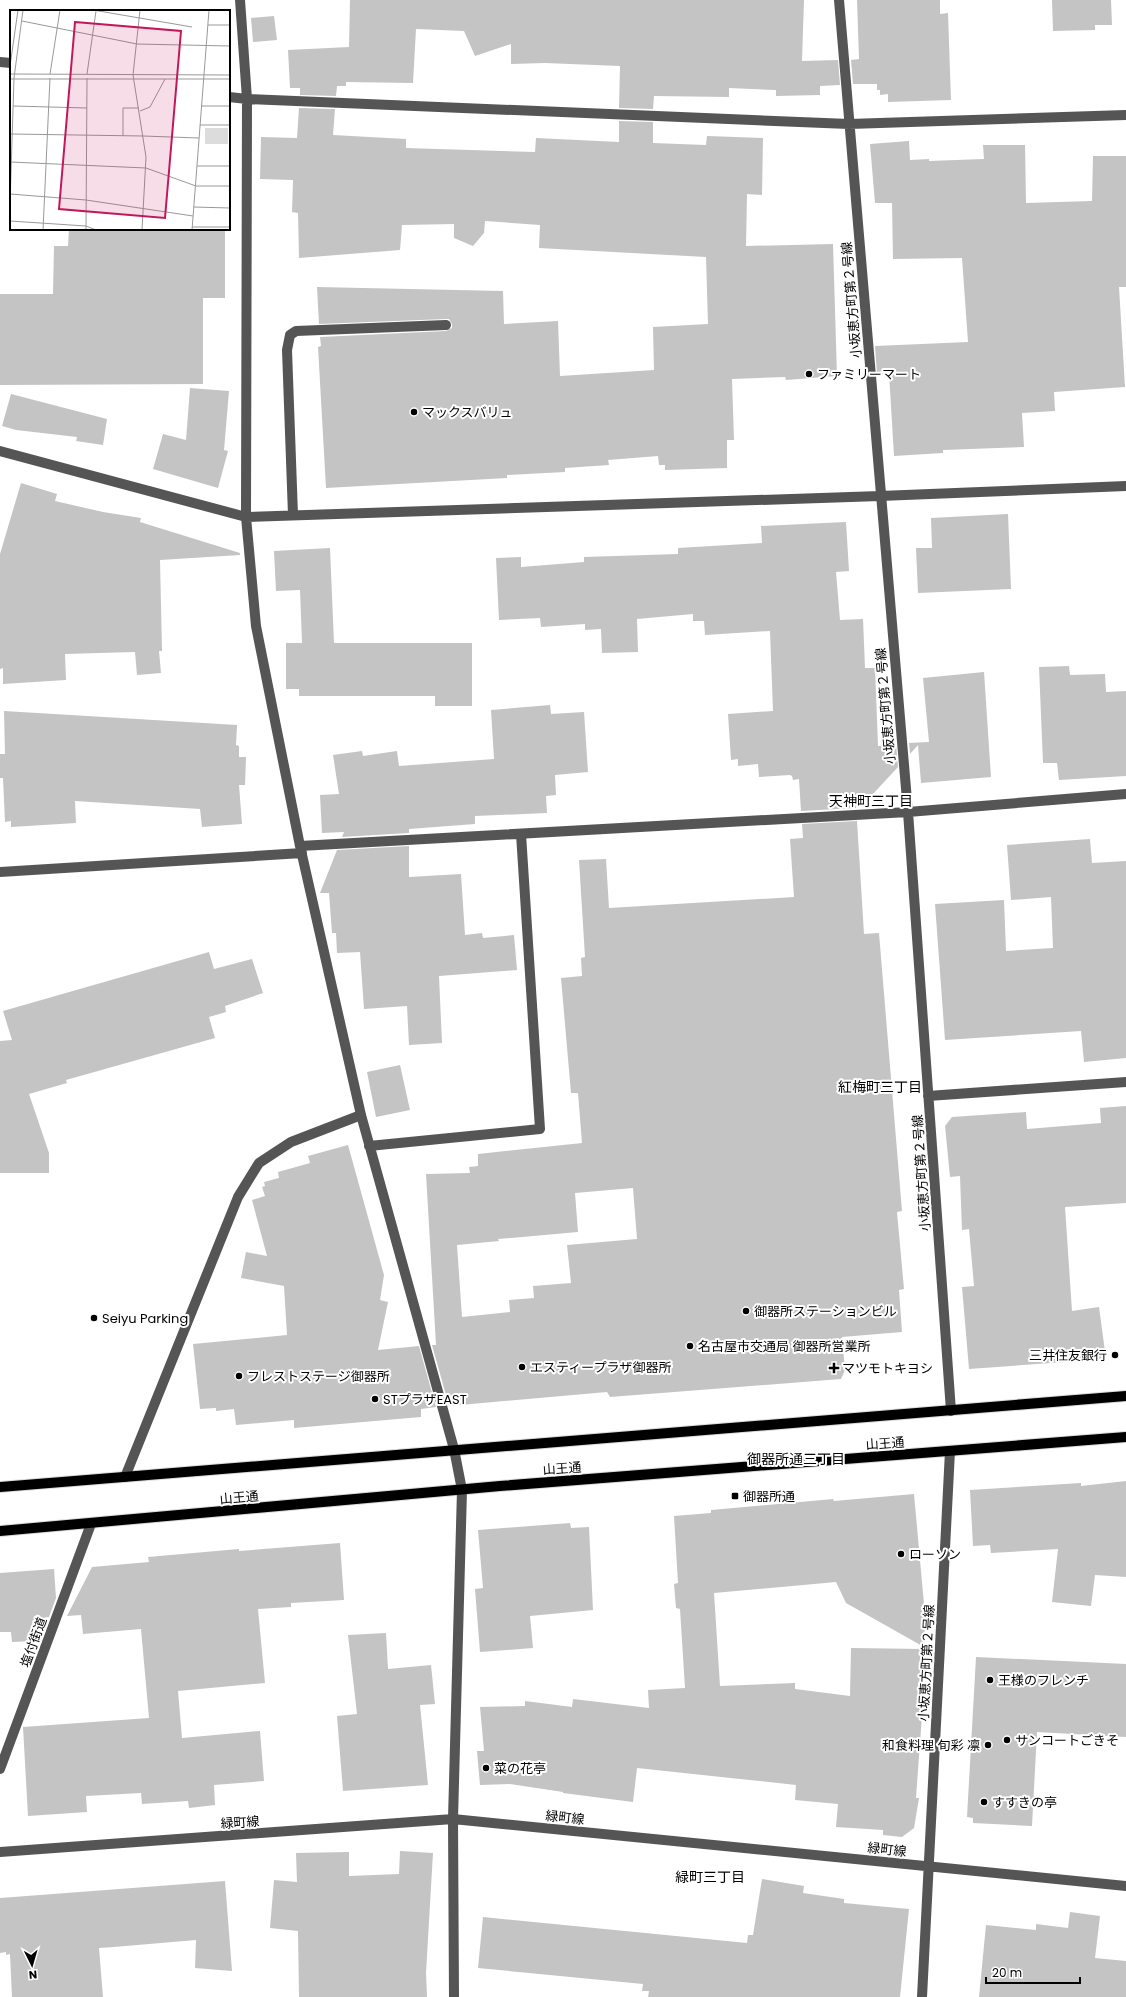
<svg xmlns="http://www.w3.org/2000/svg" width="1126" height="1997" font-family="Poppins,'Noto Sans JP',sans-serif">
  <rect width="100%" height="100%" fill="#fff"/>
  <path fill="#c4c4c4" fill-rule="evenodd" d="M350,0H804L802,61L838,60L840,85L820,86V95L776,96V90L729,88V97L654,96L653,109L619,108L620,66L545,63L511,64V44L475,56L464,31L416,29L413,83L346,82V86H337L336,96L300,95V88H290L288,50L349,47Z
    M857,0H940V14L948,13L951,100L888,102V94L880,95V90H877V84H853L851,60L859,59Z
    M1052,0H1111L1112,25H1095V30L1053,31Z
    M274,16L277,40L253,42L251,18Z
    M299,108L335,109L333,135L406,139V148L535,152L536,138L619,142V121L653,122V143L706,145L707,136L763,138L762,195L747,194L746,246L833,244L837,376L786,380L785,377L732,379L734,440H727V468L665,470V465H659L658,456L608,460L609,465L565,468V472L507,475V478L326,488L318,347L321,346L320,337L446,331L452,328V324L449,319H446L319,324L317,287L503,291L504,324L558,321L560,376L654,370L653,327L708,324L706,257L539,248L540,225L485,221L484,233L473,246L454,238V224L402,225L400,250L299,258L298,213L292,212L293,180L260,179L261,137L297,138Z
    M909,141L910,160L929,159V161L984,159L983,145H1025L1026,203L1092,201L1093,156H1126V287H1119L1125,387L1054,392L1055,411L1022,413L1024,447L943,450V453L894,456L889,373L877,374L875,346L968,342L962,258L893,259L892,203H875L870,144Z
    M69,229H225V298H203V384L0,385V294H53L54,246H68Z
    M190,388L229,391L224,450L228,451L218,488L153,469L163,434L186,440Z
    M11,394L107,419L103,445L76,441L77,437L16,430L2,426Z
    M21,483L57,494L55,501L103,512L141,518L140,522L240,553V555L160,560L162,651H159L161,673L137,675L135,652L65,654L66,680L3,684V668L0,669V554Z
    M1008,514L1011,589L918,593L916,548H932L931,518Z
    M846,522L849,571L836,572L840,620L863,619L865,668H875L878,746L896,744L898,767L872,795H855L856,808L801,811L799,779L793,780L792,776L790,775L759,777L758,764L738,766V759L731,760L728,714L773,711L770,631L705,635L704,621H693V614L637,619L638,652L602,653L601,629L585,630V624L541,627L540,618L499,620L496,558L521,557V567L584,562V557L678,554V548L762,543L761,526Z
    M330,548L334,643H472V706H435V696H299V689H286V643H302L300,590L276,591L274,551Z
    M1069,666L1070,675L1105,674L1106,692L1126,691V776L1059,780L1057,763H1043L1039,667Z
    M984,672L991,777L921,783L918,745L910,754L909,743L929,742L923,678Z
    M550,705L551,714L584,712L588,772L555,775L556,795L546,796L547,813L475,816V824L409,829V833L342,837L344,832L322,833L320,795L339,794L333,755L362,751L363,756L397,751L399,766L494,759L491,710Z
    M4,711L237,725L236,745L239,746V757H246L245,785H239L242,824L202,827L200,809L75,801L76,823L11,827V821L5,822L3,778H0V754H5Z
    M857,821L864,934L879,933L902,1211L897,1212L904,1289L899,1290L902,1332L842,1337L845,1370L841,1379L610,1397L607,1392L449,1406L432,1345H436L426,1174L470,1173L469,1167L478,1166V1154L582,1143L578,1093H571L561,978L582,976L581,958L585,957L579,860L606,859L609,908L794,897L790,839L803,838L802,824ZM633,1188L637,1239L567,1245L571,1283L533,1286L534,1298L509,1300L510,1312L462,1317L457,1245L499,1241L498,1239L578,1232L575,1193Z
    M1090,839L1092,863L1126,861V1058L1084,1062L1081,1031L945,1040L935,904L1004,900L1006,951L1053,948L1051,897L1011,900L1007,845Z
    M409,846V877L461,874L465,935L482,933L483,938L514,935L517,970L439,976L442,1043L409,1045L407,1006L364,1009L360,952L337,953L336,933H332L329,893H320L337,850Z
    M209,952L214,969L252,959L263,993L225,1006L226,1012L209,1017L215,1038L66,1080L67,1083L29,1094L49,1153V1173H0V1041L12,1040L3,1011Z
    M400,1065L410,1110L376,1117L367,1072Z
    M1126,1106V1203L1065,1207L1072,1311L1099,1307L1106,1359L969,1369L962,1287L974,1286L969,1229L962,1230L960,1176L950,1177L945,1126L952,1117L1026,1112L1027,1129L1101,1123L1100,1108Z
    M348,1145L384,1275L380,1300L388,1302L378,1350L419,1346L436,1407L421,1409V1417L294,1428V1420L236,1425L234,1409L216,1411V1408L200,1409L193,1344L287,1335L284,1286L241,1278L246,1252L267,1256L252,1200L265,1196L262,1187L265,1186L264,1182L279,1178L278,1172L310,1163L308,1156Z
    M1126,1481V1577L1095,1575L1091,1606L1052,1602L1058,1549L991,1553L990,1545L973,1546L970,1490L1081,1483V1486Z
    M914,1494L925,1615L924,1647L846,1603L836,1582L714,1593L720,1686L795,1683V1689L850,1696L851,1648L924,1649L922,1715L916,1798H919L914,1828L902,1837L883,1835V1830L836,1827L838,1804L795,1800L796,1785L637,1768L633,1802L563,1793V1792L510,1784L480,1785L477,1751H484L480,1707L525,1706V1701L572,1707L573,1699L649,1708L648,1690L685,1688L680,1609L676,1608L674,1584L678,1583L674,1516L711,1513V1510L833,1499L834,1501Z
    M570,1523L571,1528L589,1527L593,1610L530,1616L533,1648L480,1652L475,1589L483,1588L478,1530Z
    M340,1543L344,1600L291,1603V1607L258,1609L265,1683L178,1691L182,1738L260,1731L264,1781L214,1785L215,1805L189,1808L188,1801L142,1804L141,1793L86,1796L87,1812L28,1816L23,1727L149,1718L141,1629L83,1634L81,1615L67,1616L92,1567L149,1562L148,1557L239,1549V1551Z
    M54,1569L56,1598L49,1617L44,1618L34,1641L12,1642L11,1632H0V1573Z
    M386,1633L388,1669L431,1665L435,1704L420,1705L428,1785L343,1791L337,1716L357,1714L348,1635Z
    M976,1657L1126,1664V1737L1037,1732L1032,1826L973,1823V1818L967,1817Z
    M400,1851L433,1853L426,1973L427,1997H299L298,1931L270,1928L274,1880L297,1882L296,1853L349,1852V1876L399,1874Z
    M762,1879L804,1886L803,1893L844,1899V1903L909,1909L900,1997H648L649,1991H642L643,1984L478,1968L483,1917L747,1943L748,1935H753Z
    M225,1881L232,1971L195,1968L196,1940L114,1947L99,1948L103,1997H12L10,1954L6,1955V1952L0,1953V1898Z
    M1070,1912L1100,1916L1095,1958L1126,1961V1997H979L986,1925L1036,1930V1924L1068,1928Z"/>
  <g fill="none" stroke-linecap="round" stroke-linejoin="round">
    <g stroke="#dbdbdb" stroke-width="12">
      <path id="major" d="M0,1487L1126,1396
        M0,1531L500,1486L1126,1437"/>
    </g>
    <path stroke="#555" stroke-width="10" d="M240,0L247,99L246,517L256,626L300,846L361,1115L454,1449L462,1490L453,1819L454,1997
      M839,0L908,812L951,1411
      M0,62L11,63
      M229,97L247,99L849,124L1126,115
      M0,451L246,517L880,496L1126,486
      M293,515L287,350L290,335L296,331L446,325
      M300,846L908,812L1126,794
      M0,872L302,853
      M928,1096L1126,1082
      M369,1146L540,1129L521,834
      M125,1477L238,1197L259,1163L291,1142L361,1115
      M0,1769L91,1524
      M0,1852L453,1819L1126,1886
      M922,1997L950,1451"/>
    <use href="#major" stroke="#000" stroke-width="10"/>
  </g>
  <g fill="#000" stroke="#fff" stroke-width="1.5">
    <circle cx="809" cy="374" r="4"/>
    <circle cx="414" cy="412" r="4"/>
    <circle cx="746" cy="1311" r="4"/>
    <circle cx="94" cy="1318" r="4"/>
    <circle cx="690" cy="1346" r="4"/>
    <circle cx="1115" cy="1355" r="4"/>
    <circle cx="522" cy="1367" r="4"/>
    <path d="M832 1362h4v4h4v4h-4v4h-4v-4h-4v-4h4z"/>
    <circle cx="239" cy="1376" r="4"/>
    <circle cx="375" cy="1399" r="4"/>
    <rect x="731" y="1492" width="8" height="8" rx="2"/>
    <circle cx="901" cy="1554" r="4"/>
    <circle cx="990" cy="1680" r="4"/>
    <circle cx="1007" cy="1740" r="4"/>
    <circle cx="988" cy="1745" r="4"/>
    <circle cx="486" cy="1768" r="4"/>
    <circle cx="984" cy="1802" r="4"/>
  </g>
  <g text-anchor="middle" stroke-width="4" stroke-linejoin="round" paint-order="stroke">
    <g font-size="13" fill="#000" stroke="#fff">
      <text transform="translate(851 300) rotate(-95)" y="5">小坂恵方町第２号線</text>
      <text transform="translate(885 706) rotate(-95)" y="5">小坂恵方町第２号線</text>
      <text transform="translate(921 1173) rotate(-94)" y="5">小坂恵方町第２号線</text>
      <text transform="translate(885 1443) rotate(-4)" y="5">山王通</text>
      <text transform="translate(562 1468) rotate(-4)" y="5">山王通</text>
      <text transform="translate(239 1497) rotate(-5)" y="5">山王通</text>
      <text transform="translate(33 1642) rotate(-70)" y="5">塩付街道</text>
      <text transform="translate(926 1663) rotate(-87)" y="5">小坂恵方町第２号線</text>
      <text transform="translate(565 1817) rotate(6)" y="5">緑町線</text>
      <text transform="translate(240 1822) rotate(-4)" y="5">緑町線</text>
      <text transform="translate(887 1849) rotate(6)" y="5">緑町線</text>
    </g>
    <g font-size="13" fill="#000" stroke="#fff" text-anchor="start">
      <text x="817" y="379">ファミリーマート</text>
      <text x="422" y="417">マックスバリュ</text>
      <text x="754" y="1316">御器所ステーションビル</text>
      <text x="102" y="1323">Seiyu Parking</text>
      <text x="698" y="1351">名古屋市交通局 御器所営業所</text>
      <text x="1107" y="1360" text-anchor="end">三井住友銀行</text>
      <text x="530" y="1372">エスティープラザ御器所</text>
      <text x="842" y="1373">マツモトキヨシ</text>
      <text x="247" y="1381">フレストステージ御器所</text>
      <text x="383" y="1404">STプラザEAST</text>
      <text x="743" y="1501">御器所通</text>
      <text x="909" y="1559">ローソン</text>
      <text x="998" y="1685">王様のフレンチ</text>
      <text x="1015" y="1745">サンコートごきそ</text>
      <text x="980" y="1750" text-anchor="end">和食料理 旬彩 凛</text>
      <text x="494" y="1773">菜の花亭</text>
      <text x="992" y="1807">すすきの亭</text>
    </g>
    <g font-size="14" fill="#000" stroke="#fff">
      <text x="871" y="806">天神町三丁目</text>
      <text x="880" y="1092">紅梅町三丁目</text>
      <text x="796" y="1464">御器所通三丁目</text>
      <text x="710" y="1882">緑町三丁目</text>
    </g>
  </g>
  <g transform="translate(10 10)">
    <rect width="220" height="220" fill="#fff"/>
    <path d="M195,118H218V134H195Z" fill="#dcdcdc"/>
    <path fill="none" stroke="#999" stroke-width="1" d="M83,0L182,17M130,0L123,65L136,147L132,220M12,11L127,34L220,36M198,15H220M0,56L8,0M0,64L220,65M40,64L50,0M77,64L86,1M0,69H220M3,96L77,98M192,96H220M130,101L140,97L155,69M190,115H220M1,124L133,126M113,126V98H129M133,126L189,128M0,152L136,158L186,176H220M187,156H220M0,184L76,190L183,206M0,194L4,68L13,0M184,197L220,198M0,211L76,216L86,220M182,217H220M33,220L40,68M76,220L77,68M182,220L199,0"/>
    <path fill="#c2185b" fill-opacity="0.15" stroke="#c2185b" stroke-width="2" d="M65,12L171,21L155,208L49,199Z"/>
    <rect width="220" height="220" fill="none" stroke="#000" stroke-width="2"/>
  </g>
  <g transform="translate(32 1965) rotate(175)" stroke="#ffffff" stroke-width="3" paint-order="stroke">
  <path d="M0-3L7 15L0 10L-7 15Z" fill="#000000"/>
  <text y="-6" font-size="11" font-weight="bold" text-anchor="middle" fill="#000000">N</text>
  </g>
  <path d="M986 1977v6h94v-6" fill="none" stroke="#000000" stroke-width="2"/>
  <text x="992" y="1977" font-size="12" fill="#000000" stroke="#ffffff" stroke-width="3" paint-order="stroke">20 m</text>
</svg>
